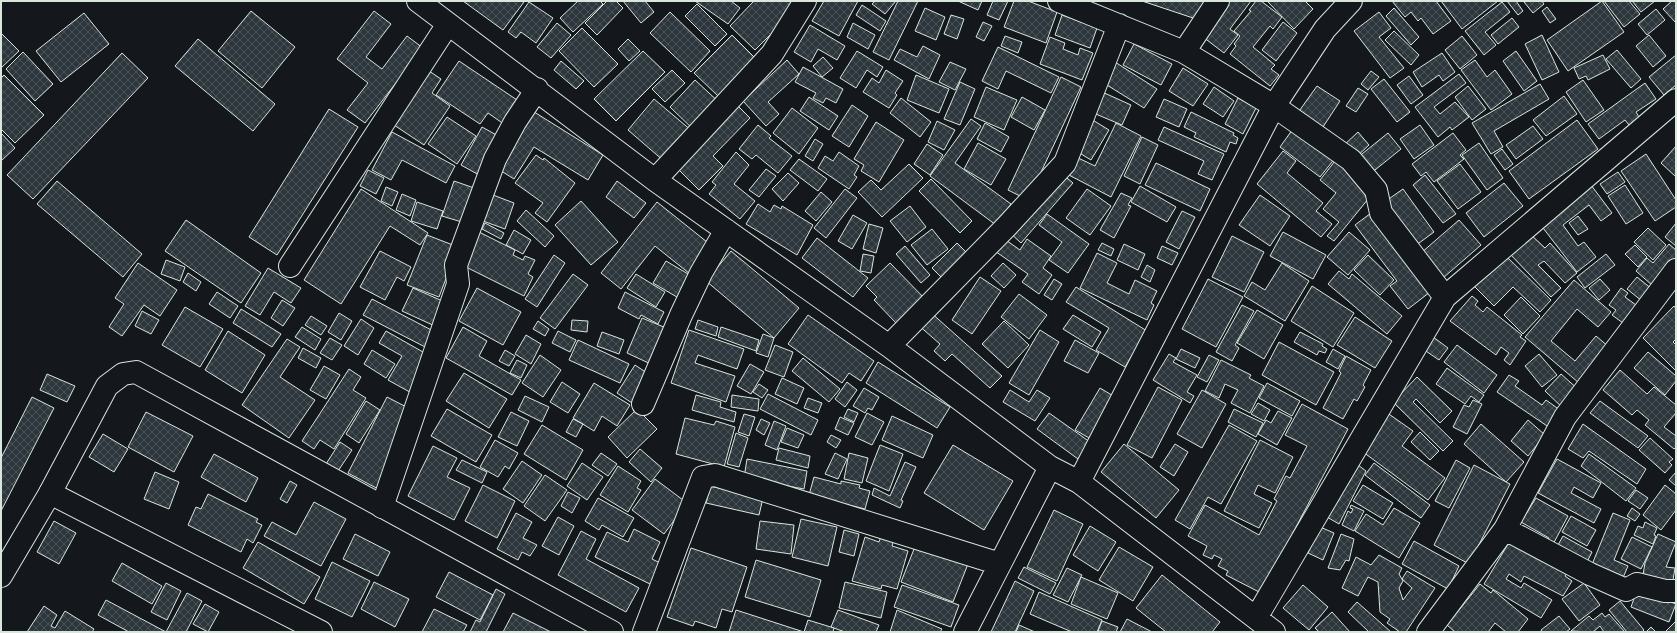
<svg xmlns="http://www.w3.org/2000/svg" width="1677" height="633" font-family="Roboto,sans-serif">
  <defs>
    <pattern id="building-cross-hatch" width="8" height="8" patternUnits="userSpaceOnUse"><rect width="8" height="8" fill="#2c363c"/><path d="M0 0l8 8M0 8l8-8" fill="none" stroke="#4a5358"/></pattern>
  </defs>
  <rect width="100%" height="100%" fill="#14181c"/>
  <path fill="url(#building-cross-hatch)" stroke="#d8e6dc" d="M463,1H523L524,2L503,30Z
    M578,1H600L603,4L573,32L560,18Z
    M607,1H616L623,8L597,35L585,23Z
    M623,1H645L654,12L641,23Z
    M695,1H731L740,8L728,24Z
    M754,1H790L797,8L755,50L730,26Z
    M824,1H858L839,36L812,21Z
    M875,1H896L885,14L872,4Z
    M898,1H918L889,60L873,52Z
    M958,1H982L978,10Z
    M993,1H1008L999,20L987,15Z
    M1014,1H1028L1057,12L1046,43L1004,27Z
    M1142,1H1205L1199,20Z
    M1230,1H1251L1230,29L1238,35L1224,53L1203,37Z
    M1256,1H1261L1282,17L1273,29L1270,26L1253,47L1275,65L1271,69L1279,75L1270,86L1230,54L1236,46L1234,44L1240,36L1234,31L1251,11L1249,10Z
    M1267,1H1305L1313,9L1294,29Z
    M1392,1H1436L1451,21L1433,34L1421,18L1418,21L1411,12L1405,17Z
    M1441,1H1498L1462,29Z
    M1507,1H1516L1523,11L1518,15Z
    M1526,1H1542L1544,4L1533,13L1524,2Z
    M1602,1L1624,32L1568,71L1547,40Z
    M1604,1H1629L1640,14L1624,27Z
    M1632,1H1655L1641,12Z
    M1672,1H1676V23L1663,9Z
    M529,2L553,18L536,43L521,32L516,38L508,32Z
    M1502,2L1510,12L1485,32L1496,45L1484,55L1465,31Z
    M697,4L727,34L715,46L685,16Z
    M862,5L886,21L880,31L856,15Z
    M1547,7L1556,19L1550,23L1542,11Z
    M925,8L945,17L936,40L915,31Z
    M1394,8L1419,37L1411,45L1386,16Z
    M1656,9L1665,20L1647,35L1638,24Z
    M251,11L295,47L262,88L218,51Z
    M374,11L391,24L366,57L382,69L407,36L423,48L365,123L347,110L368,83L337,59Z
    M670,12L710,51L691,72L650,33Z
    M1379,12L1391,28L1379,37L1404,68L1390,78L1354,31Z
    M84,13L109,44L61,82L36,51Z
    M951,15L964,19L957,39L944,34Z
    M1062,15L1097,28L1090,48L1055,35Z
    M1512,18L1519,27L1498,44L1491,35Z
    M983,22L992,26L984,41L976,37Z
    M1283,22L1297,33L1276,61L1262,50Z
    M557,23L571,35L551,58L537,47Z
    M853,23L875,35L868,49L847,37Z
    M810,25L845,46L837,60L818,49L811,62L794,52Z
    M582,28L618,64L594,87L559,51Z
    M1394,31L1419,55L1411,65L1385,40Z
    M1,33L19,51L1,68Z
    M732,35L756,59L718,96L694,73Z
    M1542,35L1559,72L1542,80L1525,44Z
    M1649,35L1666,56L1653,67L1636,46Z
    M1005,36L1022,42L1018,53L1001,46Z
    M1462,36L1477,55L1460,69L1445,50Z
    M1050,37L1065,43L1063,49L1078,55L1080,48L1093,53L1082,80L1040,64Z
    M198,39L275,104L253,131L175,66Z
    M628,39L640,51L629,61L618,49Z
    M1134,44L1172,64L1161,85L1123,65Z
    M923,46L940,55L929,79L894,60L900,49L917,57Z
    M998,47L1059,77L1051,93L1006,71L998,89L982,81Z
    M1617,50L1641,79L1631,88L1606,59Z
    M643,51L665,72L616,121L594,99Z
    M857,51L883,67L877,77L867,70L856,88L840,78Z
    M1516,51L1537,81L1524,91L1503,61Z
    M23,52L53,84L35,101L6,69Z
    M122,53L148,78L33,199L7,175Z
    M1442,53L1455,72L1443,81L1439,75L1422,87L1413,72Z
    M1603,55L1610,69L1588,80L1586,76L1579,79L1574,68Z
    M1676,55V85L1664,95L1649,77Z
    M823,57L833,68L822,77L813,66Z
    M787,60L799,74L768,102L779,114L766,126L743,101Z
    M1475,60L1487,77L1495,70L1512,94L1491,110L1461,70Z
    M459,61L523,104L508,127L488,113L480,124L436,95Z
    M561,61L584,81L576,89L554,70Z
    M950,62L966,69L955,90L939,82Z
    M1115,62L1157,89L1144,108L1102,82Z
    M803,67L843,89L836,103L826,98L823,103L813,98L816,93L795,82Z
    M1183,68L1208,84L1193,106L1169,91Z
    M672,70L685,83L665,102L652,89Z
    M886,70L903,81L895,93L897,95L889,108L863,92L872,78L879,83Z
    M429,71L441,79L432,93L450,106L424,145L394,125Z
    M1371,71L1379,77L1368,90L1361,84Z
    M1459,74L1466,83L1434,107L1440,114L1455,102L1469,117L1452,130L1450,127L1438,137L1415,107Z
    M4,75L44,115L15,143L1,129V78Z
    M916,75L949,89L939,113L907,100Z
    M1409,76L1423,95L1411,104L1397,85Z
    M1061,77L1081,87L1028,200L1008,190Z
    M1384,79L1410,112L1397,122L1371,89Z
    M695,80L722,105L696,132L670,107Z
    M1583,80L1604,110L1586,122L1566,92Z
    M960,82L975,89L960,125L944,119Z
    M1645,83L1656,99L1636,112L1639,117L1629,125L1625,120L1599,139L1588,124Z
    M1540,84L1549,99L1494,131L1503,147L1491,154L1472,123Z
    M1317,86L1340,101L1321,130L1297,114Z
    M1468,86L1486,109L1472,120L1455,97Z
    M986,87L1017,100L1004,130L974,117Z
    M1214,87L1234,101L1223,117L1203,104Z
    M1358,88L1368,94L1356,112L1346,106Z
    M1100,91L1131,105L1122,125L1091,112Z
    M1564,96L1577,114L1546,136L1533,120Z
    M809,97L838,116L829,130L800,111Z
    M1022,97L1045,110L1034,130L1011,117Z
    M901,98L931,122L920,137L890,113Z
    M1238,98L1256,108L1243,134L1225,124Z
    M654,99L692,131L665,162L628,130Z
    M1164,99L1187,109L1179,127L1156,117Z
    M736,104L750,118L713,156L723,166L699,190L676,167Z
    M852,105L868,116L849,147L832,136Z
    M792,108L818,128L799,154L773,133Z
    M329,109L358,127L277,255L249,237Z
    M531,110L603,155L588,180L534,147L514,179L495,167Z
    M1191,112L1234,133L1233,135L1238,138L1236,144L1230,142L1226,152L1194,137L1196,133L1184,127Z
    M447,117L476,136L457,164L428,144Z
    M971,119L981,126L955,163L1011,204L996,225L930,176Z
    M1091,119L1109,130L1091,160L1073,149Z
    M1577,120L1598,149L1529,199L1509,171Z
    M937,121L955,130L944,150L928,142Z
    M876,122L904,140L879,182L861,171L864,165L854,159Z
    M985,123L1009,137L1001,152L977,139Z
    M1116,123L1141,136L1111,197L1065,173L1074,156L1095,166Z
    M758,125L771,136L769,138L792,156L778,173L756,155L752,159L739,149Z
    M1420,125L1434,145L1414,159L1400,139Z
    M1295,126L1336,157L1320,177L1280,147Z
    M1533,126L1543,139L1516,159L1506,145Z
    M482,127L500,137L479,175L461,165Z
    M1164,127L1224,154L1212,180L1198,174L1204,161L1158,140Z
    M392,132L455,166L446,183L402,160L391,180L372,170Z
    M1358,132L1369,145L1354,159L1343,146Z
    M1,133L15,148L1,161Z
    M1388,133L1401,149L1370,174L1357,158Z
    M1453,133L1466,150L1460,155L1464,159L1434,182L1426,172L1421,176L1412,164Z
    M1142,137L1158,145L1140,184L1124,176Z
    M815,139L823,144L813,161L805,156Z
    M978,143L1006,159L991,185L964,169Z
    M1479,143L1503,178L1487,190L1462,155Z
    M927,144L943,155L930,175L914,164Z
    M1676,146V177L1661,163Z
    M1502,149L1513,164L1505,170L1494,155Z
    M1283,151L1296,161L1287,173L1323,203L1316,211L1332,224L1321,237L1257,184Z
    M736,152L749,165L734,184L755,201L740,219L709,194L716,185L712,182Z
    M839,152L859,166L854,175L857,177L849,189L818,168L825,156L833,161Z
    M1646,154L1676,200V207L1655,221L1621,171Z
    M536,155L543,160L544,158L575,183L547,222L535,213L543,203L515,183Z
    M799,159L827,179L818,191L790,170Z
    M1335,161L1373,193L1334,241L1327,236L1339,222L1323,209L1336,193L1320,180Z
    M1156,163L1210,189L1200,211L1145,185Z
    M909,164L923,178L882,217L858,192L871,180L881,190Z
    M1460,164L1481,192L1458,209L1437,181Z
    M766,169L776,176L759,197L749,190Z
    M368,170L384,178L376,194L360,186Z
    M1060,172L1073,183L1021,243L1008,231Z
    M1618,172L1625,182L1607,194L1600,184Z
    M788,173L799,183L783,201L772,189Z
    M1425,175L1456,214L1443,223L1413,185Z
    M931,179L972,221L960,233L919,191Z
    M57,181L142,254L123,277L37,204Z
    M454,181L477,189L465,223L442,216Z
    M617,181L646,203L634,218L606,197Z
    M1504,183L1523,206L1484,237L1466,213Z
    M1591,185L1612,213L1601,221L1589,205L1563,225L1578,246L1584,242L1596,257L1577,272L1540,224Z
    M1625,185L1643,213L1626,224L1608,196Z
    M1140,186L1176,207L1167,222L1131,202Z
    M386,187L398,192L392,206L381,201Z
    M361,189L428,233L420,245L390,226L341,304L304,280Z
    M845,189L857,198L826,238L814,228Z
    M1087,189L1111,206L1090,235L1066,218Z
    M1403,189L1434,232L1415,246L1383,203Z
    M821,192L832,202L816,221L805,211Z
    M1121,193L1132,198L1128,205L1131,206L1114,238L1100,230Z
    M402,194L416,200L410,216L396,210Z
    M493,195L514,203L505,229L483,221Z
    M1260,195L1290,216L1270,246L1239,225Z
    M581,201L618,242L591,265L555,225Z
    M417,202L443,211L437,229L411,221Z
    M657,202L712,246L690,274L655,246L621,289L601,273Z
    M758,204L770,212L774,205L781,209L782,206L813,225L797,255L746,224Z
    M910,206L926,227L907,242L890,221Z
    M526,210L554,236L545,247L517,221Z
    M1375,210L1434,289L1408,309L1390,286L1397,281L1355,225Z
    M1182,211L1195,217L1179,249L1166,242Z
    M1047,214L1089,244L1068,273L1049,260L1062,242L1039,225Z
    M853,215L867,223L852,249L838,241Z
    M1578,216L1588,229L1578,235L1569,223Z
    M186,220L261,273L241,303L165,251Z
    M1459,220L1481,245L1443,278L1421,253Z
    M485,223L504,233L501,239L482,229Z
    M1676,223V246L1665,237Z
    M869,224L883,228L876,253L863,249Z
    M1648,228L1666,245L1653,260L1634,242Z
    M932,229L948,249L927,265L911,245Z
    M514,230L531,240L523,254L506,245Z
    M479,232L515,250L513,255L523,260L525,256L535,260L528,274L533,277L524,296L462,265Z
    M1283,232L1326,255L1313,279L1270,256Z
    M1349,232L1370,250L1348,275L1327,257Z
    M1529,233L1545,248L1550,243L1577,273L1565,283L1544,261L1538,265L1561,288L1551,297L1509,253Z
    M427,235L458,247L439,297L407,285Z
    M1000,236L1020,250L1027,239L1051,256L1043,268L1052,275L1039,294L1022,282L1028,274L992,249Z
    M1232,236L1264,252L1244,292L1212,277Z
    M817,238L868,278L853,297L802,258Z
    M957,243L970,256L945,281L932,268Z
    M1102,243L1114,249L1111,256L1098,250Z
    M1124,244L1145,254L1138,270L1117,260Z
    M1669,244L1676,250V260L1653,286L1636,271L1647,258L1653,263Z
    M1635,245L1647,257L1638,267L1625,254Z
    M905,246L930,275L921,283L896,254Z
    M1162,246L1178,253L1172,265L1157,258Z
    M380,251L411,267L404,281L397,277L385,300L360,287Z
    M731,251L799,308L774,338L706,281Z
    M1097,253L1117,263L1107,283L1129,294L1135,280L1157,291L1151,303L1154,305L1147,320L1080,288Z
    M863,254L874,256L871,273L860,271Z
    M1606,254L1615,265L1585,288L1577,277Z
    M554,255L565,263L537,307L525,299Z
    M1368,255L1394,280L1380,295L1354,270Z
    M1506,256L1551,300L1540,312L1513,287L1494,306L1474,286Z
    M166,260L185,267L180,281L161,274Z
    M666,261L695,278L682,300L653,283Z
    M138,263L177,290L160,316L144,305L122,336L109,327L124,304L115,298Z
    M890,263L928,302L896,323L874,300L877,297L866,286Z
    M1003,263L1016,275L1004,288L991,276Z
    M1282,263L1309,281L1285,321L1244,296L1252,282L1265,290Z
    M1147,265L1155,270L1150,282L1141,277Z
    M268,268L301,288L291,303L274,292L260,315L245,306Z
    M1339,271L1349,279L1352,274L1402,316L1387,334L1328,284Z
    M188,273L201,282L196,291L183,282Z
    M573,274L588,285L555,329L540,318Z
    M636,274L665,292L656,307L627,288Z
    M980,277L1001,291L972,334L952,320Z
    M1637,277L1652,289L1642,301L1627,289Z
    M1054,279L1062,284L1052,300L1044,295Z
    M1208,279L1243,297L1216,347L1182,329Z
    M1600,279L1610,290L1599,300L1589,288Z
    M1574,280L1611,312L1598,327L1577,309L1551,341L1575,361L1596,336L1609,347L1579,383L1525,337Z
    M1312,286L1354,313L1333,347L1291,321Z
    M1076,287L1147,331L1125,367L1096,350L1109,328L1066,302Z
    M413,288L447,303L437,327L402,311Z
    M477,288L521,312L503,345L459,321Z
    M1621,288L1628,293L1625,297L1636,305L1623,323L1612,315L1616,310L1609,305Z
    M217,292L238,306L230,318L209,304Z
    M625,292L664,312L658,324L641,315L639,319L618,308Z
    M1019,294L1047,315L1029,339L1001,317Z
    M1472,296L1478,301L1475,305L1483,312L1487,307L1522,335L1520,337L1526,341L1510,365L1504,360L1509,353L1501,347L1496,355L1450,321Z
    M1521,297L1540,316L1523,334L1504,315Z
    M372,299L437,333L429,349L363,315Z
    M282,300L295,308L283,326L271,318Z
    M1242,305L1254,311L1235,345L1239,348L1232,361L1216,352Z
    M1674,306L1676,309V339L1673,342L1676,345V371L1643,338Z
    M185,307L223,329L200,367L162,345Z
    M241,309L281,334L272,347L233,323Z
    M1257,310L1283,325L1264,359L1237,343Z
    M142,311L159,320L151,334L135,326Z
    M929,311L1002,376L990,388L952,354L945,361L934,351L940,344L917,324Z
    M339,313L352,321L341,340L328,332Z
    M808,315L874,361L861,381L849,373L842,383L788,344Z
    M1073,315L1101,332L1092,347L1063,329Z
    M311,316L327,326L321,335L305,325Z
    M1355,317L1392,341L1375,368L1337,345Z
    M642,318L671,330L655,366L627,353Z
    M361,319L374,328L358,355L344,346Z
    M572,320L588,321L587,332L571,330Z
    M698,320L718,327L716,336L695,329Z
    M538,321L549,329L545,336L533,329Z
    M1004,321L1029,345L1008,368L982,344Z
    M302,327L321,339L315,350L295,337Z
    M463,327L487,341L479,356L521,380L512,395L446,358Z
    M721,327L759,340L756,351L718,337Z
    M689,330L744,349L737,369L698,355L695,363L735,376L726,402L671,383Z
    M1040,330L1059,342L1029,395L1009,383Z
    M228,331L265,355L242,393L205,370Z
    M386,331L437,360L417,396L388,380L402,356L379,343Z
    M558,331L576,340L570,352L552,343Z
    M602,332L624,340L619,354L597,346Z
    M1300,332L1323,344L1322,346L1327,349L1325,353L1319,351L1317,355L1294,342Z
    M763,334L774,338L768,357L756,353Z
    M1429,334L1448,348L1439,360L1420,347Z
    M526,335L541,344L531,364L515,354Z
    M330,338L342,345L332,360L320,353Z
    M287,339L300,347L280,377L315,400L289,438L242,405Z
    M578,340L629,364L620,383L569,360Z
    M1075,340L1099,353L1088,373L1064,361Z
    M1279,342L1334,372L1316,405L1262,375Z
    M775,345L793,352L784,377L765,370Z
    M1457,345L1497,375L1484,393L1444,362Z
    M303,348L321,358L316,368L298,358Z
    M1181,349L1200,358L1195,368L1176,359Z
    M1333,349L1345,356L1338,369L1326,362Z
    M372,350L395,364L386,378L364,364Z
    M505,350L515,356L509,366L499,361Z
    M1648,352L1676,376V381L1665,395L1634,368Z
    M1169,354L1176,358L1173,362L1197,375L1187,392L1194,396L1190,403L1153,380Z
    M1539,354L1557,375L1542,387L1525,366Z
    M540,355L561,370L543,397L522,383Z
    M1209,355L1219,360L1207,382L1197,377Z
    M1346,356L1371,370L1363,385L1365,387L1357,401L1354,399L1343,419L1323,408L1341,373L1339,371Z
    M803,358L840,389L829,402L792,371Z
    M517,360L527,365L521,378L510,373Z
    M1221,360L1251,375L1249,378L1264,386L1250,413L1231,403L1238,390L1225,384L1219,398L1205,391Z
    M878,362L950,407L937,428L866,383Z
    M750,364L764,372L751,394L737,386Z
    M635,365L650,375L632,403L617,393Z
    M324,366L340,375L326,399L310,390Z
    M1447,368L1484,395L1479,402L1471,396L1465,404L1436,384Z
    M349,369L361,377L353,390L366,398L334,449L320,440L314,449L302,441Z
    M1620,370L1647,394L1654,387L1676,405V413L1664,427L1676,436V447L1674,449L1645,425L1649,420L1637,410L1632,415L1603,390Z
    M464,373L507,399L489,428L446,401Z
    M47,374L75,386L67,402L40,390Z
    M1561,374L1580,391L1564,409L1545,391Z
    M1509,375L1519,381L1515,386L1542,405L1546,400L1564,413L1553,430L1497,392Z
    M1417,377L1452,411L1440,423L1416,399L1413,402L1453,441L1443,451L1393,402Z
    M782,378L804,388L797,404L775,394Z
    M562,382L580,394L568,413L550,402Z
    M847,382L857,390L845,407L835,399Z
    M594,383L630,405L617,426L602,416L594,431L573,418Z
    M1267,383L1300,401L1292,416L1259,398Z
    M759,384L768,390L762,398L753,392Z
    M1158,387L1182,400L1152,458L1127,445Z
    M864,388L879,397L872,410L868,408L865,413L853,406Z
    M1100,388L1115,397L1091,439L1075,430Z
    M1010,390L1029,402L1037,390L1050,398L1035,421L1003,402Z
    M1202,390L1226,404L1202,448L1177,434Z
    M768,394L818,420L811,435L760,409Z
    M696,395L721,402L720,407L736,412L734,422L692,410Z
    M732,395L759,399L758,411L731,407Z
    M525,396L549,407L542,422L518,410Z
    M32,397L54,408L1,511V458Z
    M387,397L420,414L380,490L348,473Z
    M808,398L822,403L818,413L804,408Z
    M1473,400L1482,404L1467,434L1453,427L1464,405L1469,407Z
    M366,401L380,410L359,443L346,434Z
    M1600,401L1648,436L1638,448L1590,413Z
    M1258,403L1270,410L1264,421L1251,414Z
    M1302,404L1348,429L1261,593L1226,575L1228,571L1218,566L1222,559L1214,555L1212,559L1203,555L1207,546L1188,536L1205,505L1259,535L1277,501L1274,499L1286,476L1290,478L1307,446L1285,435Z
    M447,409L492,435L476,462L431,436Z
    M637,409L657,429L627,458L608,437Z
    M848,409L858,413L854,422L844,417Z
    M1234,409L1263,423L1256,437L1228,422Z
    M1278,411L1292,418L1277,445L1258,434L1266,420L1271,423Z
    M146,412L193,436L174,472L128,447Z
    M511,412L529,421L517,446L498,437Z
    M1386,412L1413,431L1402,446L1445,478L1428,500L1359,449Z
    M867,413L884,422L872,445L855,437Z
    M1049,413L1090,442L1078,459L1037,429Z
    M744,414L755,417L749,436L738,432Z
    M892,416L933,435L923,458L882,440Z
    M840,417L854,423L848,435L835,429Z
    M685,418L714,425L716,421L735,427L724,467L676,454Z
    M573,419L583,424L576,437L566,432Z
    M761,419L770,423L764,435L756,430Z
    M1528,420L1545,435L1528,456L1511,441Z
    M774,421L786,426L777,450L765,445Z
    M1481,424L1524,462L1506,482L1464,444Z
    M1583,424L1646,469L1637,484L1589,451L1583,458L1568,449Z
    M542,425L583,450L566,480L524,454Z
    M1229,425L1257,441L1221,504L1208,497L1190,529L1175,520Z
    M787,428L804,435L798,448L781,442Z
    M1420,432L1439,451L1430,460L1411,442Z
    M736,433L748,438L739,467L727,464Z
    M103,434L128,449L114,472L89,457Z
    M831,435L841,440L836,448L827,442Z
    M1650,438L1673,459L1669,462L1672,465L1665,473L1639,450Z
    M495,440L518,453L509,469L505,466L498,477L480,467Z
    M1260,440L1293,457L1275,493L1258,485L1254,494L1272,503L1259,528L1224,511Z
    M340,442L352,450L338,471L326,464Z
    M1124,444L1179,490L1156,518L1101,472Z
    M1175,444L1188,452L1174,476L1160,467Z
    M880,445L903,454L889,491L866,481Z
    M953,445L1013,481L984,530L924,493Z
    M433,446L457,458L447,477L470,488L454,520L408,496Z
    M779,448L810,456L808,468L776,460Z
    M640,449L662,468L651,482L629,462Z
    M601,453L617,464L608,476L592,465Z
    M835,453L847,459L838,479L825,474Z
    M849,453L868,458L862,483L844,479Z
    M214,454L258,478L246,502L201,477Z
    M1589,454L1636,488L1626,501L1581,466Z
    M747,459L807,471L804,489L744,478Z
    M1557,459L1601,483L1593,498L1574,487L1571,493L1601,509L1594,523L1538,493Z
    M462,460L487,472L482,483L456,470Z
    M1456,460L1470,468L1449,508L1435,501Z
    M522,461L542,475L523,503L503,489Z
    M905,462L916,467L901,500L903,501L900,508L872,495L874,488L890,496Z
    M1354,462L1366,471L1339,524L1327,517Z
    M582,463L603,477L587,500L567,486Z
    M1374,463L1430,505L1421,518L1365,475Z
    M1474,465L1510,484L1469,564L1434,545Z
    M618,466L641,481L637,488L641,490L628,512L600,495Z
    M155,472L179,482L169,509L144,499Z
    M1676,472V486L1669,480Z
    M545,475L567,490L545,521L524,506Z
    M814,477L841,484V481L860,485L859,488L870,491L865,509L809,495Z
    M655,479L687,503L664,534L632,510Z
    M290,481L297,485L287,503L280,499Z
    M483,485L515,501L497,538L465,521Z
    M1363,485L1393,503L1383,519L1353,501Z
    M1665,485L1676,494V510L1661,530L1643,515Z
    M710,486L763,498L759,515L706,503Z
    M1636,490L1648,498L1640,509L1628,501Z
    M568,492L580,498L572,513L561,506Z
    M208,494L258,519L256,522L262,525L253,543L247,539L241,552L188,525L196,507L201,509Z
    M598,498L634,518L623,537L602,525L599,530L585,521Z
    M1536,498L1568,516L1550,550L1544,546L1549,538L1521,522Z
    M314,502L346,519L321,566L264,536L272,522L296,535Z
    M1351,505L1364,511L1354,531L1342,525L1348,511L1351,513L1353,509L1350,508Z
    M1394,508L1420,523L1399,558L1355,531L1366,514L1383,525Z
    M1632,508L1640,514L1635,521L1627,516Z
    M1054,510L1083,524L1057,581L1027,567Z
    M516,513L532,522L523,538L537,545L530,556L522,552L518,560L497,549Z
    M1613,513L1630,520L1614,560L1628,566L1622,580L1591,567Z
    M1571,516L1596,530L1587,546L1562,532Z
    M558,517L574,526L559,555L542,546Z
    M801,519L837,527L828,566L792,557Z
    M54,521L76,533L59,564L37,552Z
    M760,521L794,525L791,554L756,549Z
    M1645,522L1657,528L1654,535L1656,536L1653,544L1634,535L1638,526L1643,528Z
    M1090,526L1116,542L1098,571L1073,555Z
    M1320,527L1334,533L1323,560L1308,553Z
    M634,529L660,542L652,559L662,564L652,585L595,557L607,532L628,542Z
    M844,530L859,534L854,556L839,552Z
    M581,531L596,539L586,559L639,588L626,612L558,575Z
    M355,534L390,552L378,576L343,559Z
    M882,534L894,538L892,546L908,551L897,589L882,585L881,589L852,581L865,537L879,542Z
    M1341,534L1354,539L1349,561L1346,560L1340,570L1328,568Z
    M1658,534L1676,542L1666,567L1675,568L1672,586L1642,581L1645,563Z
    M1563,536L1592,552L1584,568L1554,552Z
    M1632,537L1652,547L1641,569L1621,559Z
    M1511,539L1567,573L1565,576L1572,581L1563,596L1524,576L1521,582L1509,574L1506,579L1521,588L1524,583L1552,600L1541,618L1484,584Z
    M1414,541L1459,566L1448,589L1402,564Z
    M258,542L320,577L304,604L243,568Z
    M916,544L968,564L953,602L901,582Z
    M1119,547L1153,567L1133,601L1099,580Z
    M691,548L747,567L732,612L722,609L716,628L695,621L693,626L667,617Z
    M1379,555L1402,568L1399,574L1403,581L1399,588L1403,600L1412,588L1402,579L1407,571L1435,588L1406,632H1400L1387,623L1390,619L1380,612L1378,582L1368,577L1358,596L1342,588L1356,557L1371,565Z
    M756,560L821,580L810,617L745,597Z
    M332,562L370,581L352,617L315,599Z
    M122,563L162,586L152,604L112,581Z
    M1024,567L1056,583L1050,594L1018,578Z
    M1067,568L1082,575L1068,602L1053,595Z
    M449,572L493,595L480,620L436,597Z
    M1162,575L1220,622L1212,632H1166L1136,608Z
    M1081,577L1118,593L1107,619L1071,604Z
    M1015,581L1034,591L1015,632H991Z
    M374,582L409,599L395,627L361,609Z
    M845,582L887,592L881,618L839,608Z
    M166,583L181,591L167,620L151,612Z
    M1584,583L1600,605L1579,621L1562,599Z
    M1480,584L1491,593L1493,590L1528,619L1518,632H1506L1495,623L1488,632H1455L1447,625Z
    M902,585L959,605L951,627L894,607Z
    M1303,585L1328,607L1309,630L1283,608Z
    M496,589L505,594L486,632H470L476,620L480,622Z
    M1637,590L1676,604L1669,622L1631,607Z
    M1039,592L1102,620L1097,632H1072L1030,614Z
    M187,593L202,601L186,632H166Z
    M106,600L166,632H129L98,615Z
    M1620,601L1644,630L1642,632H1627L1609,610Z
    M1357,602L1391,632H1369L1348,612Z
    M205,604L219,612L208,632L193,624Z
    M44,606L57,615L51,626L55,628L65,611L94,629L92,632H27Z
    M434,609L467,625L463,632H422Z
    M736,610L804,632L808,620L834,628L833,632H729Z
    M838,610L879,625L876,632H845L831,627Z
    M897,610L942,629L940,632H890Z
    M1332,612L1350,632H1319L1315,628Z
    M513,613L551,632H503Z
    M1602,613L1605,617L1609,614L1625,632H1604L1600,626L1593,632L1571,631L1589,616L1593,620Z
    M1559,616L1570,629L1566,632H1542L1541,630Z
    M1127,619L1152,632H1120Z
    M1102,621L1118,627L1116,632L1098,631Z
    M1676,621V632H1665Z
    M1019,625L1035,632H1016Z
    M1651,627L1656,632H1646Z"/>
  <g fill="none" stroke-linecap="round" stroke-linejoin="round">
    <g stroke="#d8e6dc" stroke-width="24">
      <path id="minor" d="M418,1L655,180L889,346L1050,467L1079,482L1274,632
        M1059,1L1184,52L1274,106L1351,160L1376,190L1381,213L1445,297
        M1184,52L1218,1
        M655,180L772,54L805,1
        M290,266L448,24
        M889,346L1007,226L1065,163L1119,25
        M643,404L681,315L701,273L726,230
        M1079,482L1274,106L1325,29L1351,1
        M50,493L321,632
        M382,507L458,284L456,265L495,159L515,122L537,89
        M1505,529L1590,574L1626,590L1637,584L1665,591H1676
        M1256,618L1445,297L1676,100
        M644,632L703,477L715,475L1000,564
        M965,632L1050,467
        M1428,632L1505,529L1565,417L1676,270"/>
    </g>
    <g stroke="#d8e6dc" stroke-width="24">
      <path id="tertiary" d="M1,576L50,493L107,386L123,374L136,372L612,632"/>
    </g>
    <use href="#minor" stroke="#14181c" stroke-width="22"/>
    <use href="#tertiary" stroke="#14181c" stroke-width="22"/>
  </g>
  <rect width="1677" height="633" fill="none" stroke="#d8e6dc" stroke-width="4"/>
</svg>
